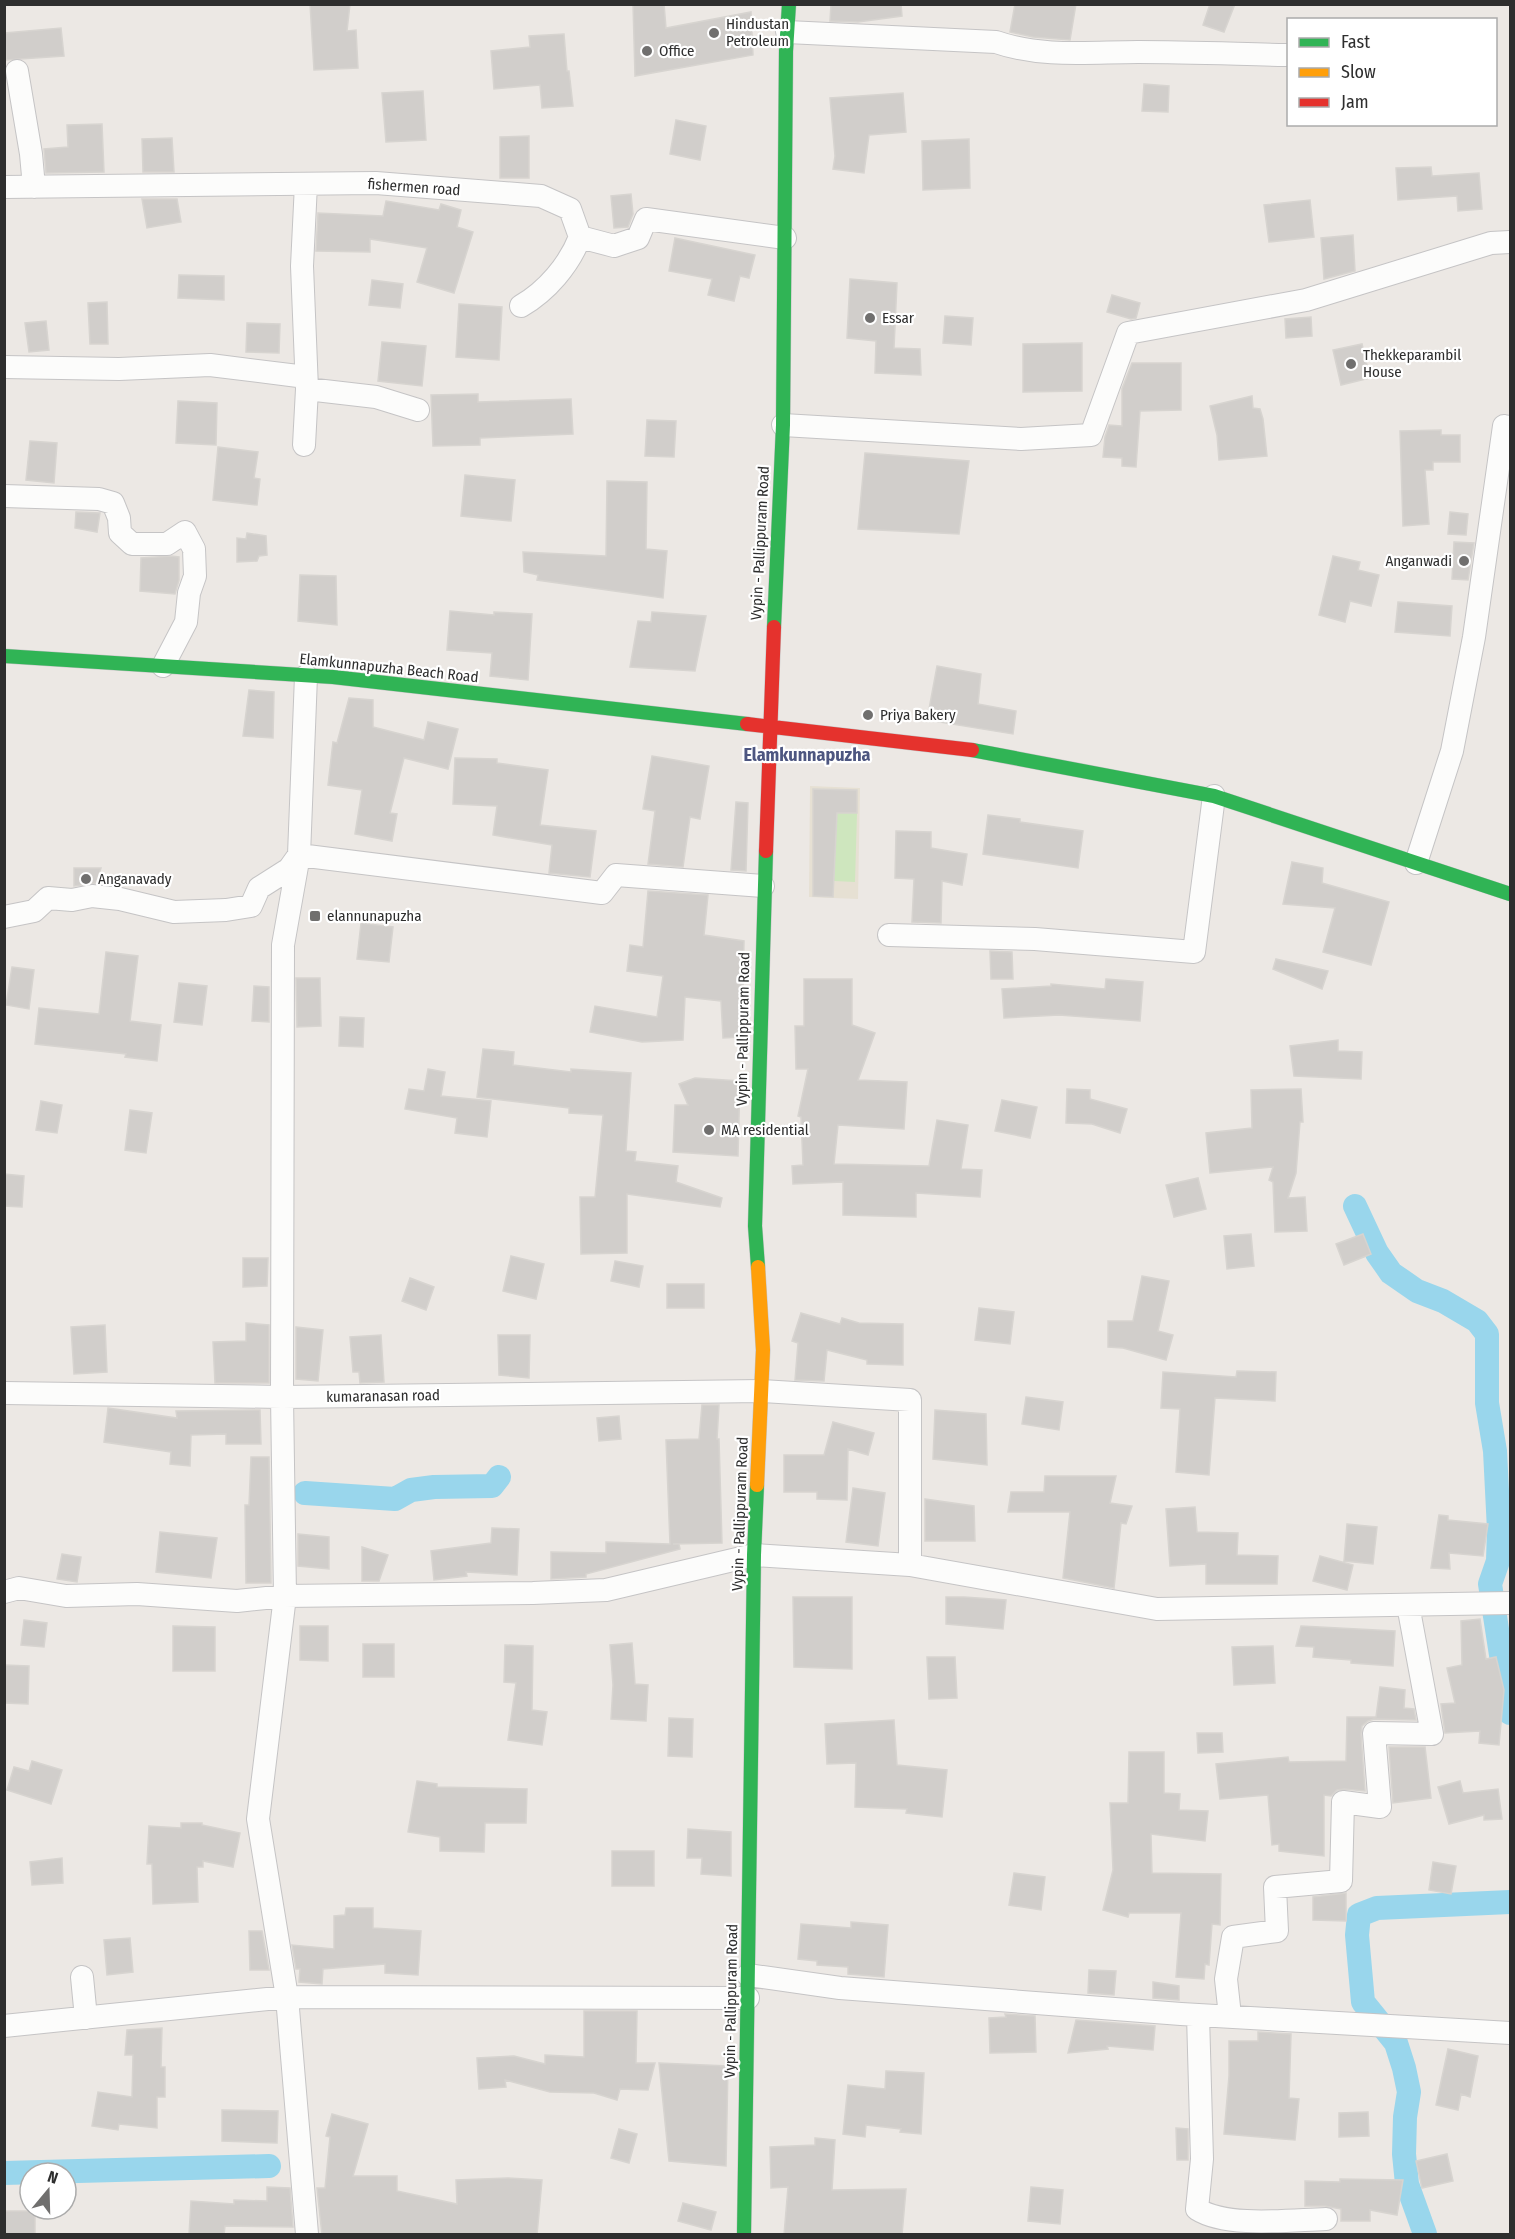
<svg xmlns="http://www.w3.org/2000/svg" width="1515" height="2239" font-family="'Fira Sans Condensed',sans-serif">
  <rect width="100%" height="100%" fill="#ece8e4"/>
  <path fill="#e6e0d3" d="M810,786L860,788L858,899L809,897Z"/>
  <path fill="#cee6be" d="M837,813H857L855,882L834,881Z"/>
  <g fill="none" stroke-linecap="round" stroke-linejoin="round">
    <path stroke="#99d6ec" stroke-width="24" d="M1355,1206L1377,1253L1391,1273L1417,1291L1443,1301L1477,1321L1487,1334V1403L1495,1451L1499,1530L1498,1561L1490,1584L1510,1713
      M305,1493L395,1499L411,1490L434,1487L492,1486L499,1477
      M4,2173L269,2166
      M1425,2234L1407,2184L1404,2154L1405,2117L1409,2092L1404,2068L1396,2043L1363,2002L1357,1935L1359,1915L1377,1908L1510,1902"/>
  </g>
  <path fill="#d1cecb" stroke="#d7d4d0" stroke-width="1.5" d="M310,4H350L347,31L356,30L358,68L314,70Z
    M633,4H664L666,28L751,12L753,55L635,76Z
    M831,4H901L902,16L858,22L830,21Z
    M1015,4H1076L1070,40L1033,37L1010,32Z
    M1210,4H1235L1224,32L1203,25Z
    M61,28L64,56L6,60L5,33Z
    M564,34L567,71H569L573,106L542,108L540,85L494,89L491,51L530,47L529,36Z
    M1144,84L1169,86L1168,112L1142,111Z
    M423,91L426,140L386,142L382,93Z
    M903,93L906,132L869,135L864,173L833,169L835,156L830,98Z
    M676,120L706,126L700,160L670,154Z
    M102,124L104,172L46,173L44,149L68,147L67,125Z
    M529,136V178H500V137Z
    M172,138L174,172H143L142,139Z
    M969,139L970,188L923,190L922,141Z
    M1431,167L1432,176L1479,173L1482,209L1458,211L1457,196L1398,200L1396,168Z
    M631,194L633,214L628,227L614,228L611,196Z
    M142,199H177L181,222L147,228Z
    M1310,200L1314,237L1269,242L1264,205Z
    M386,201L439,210L441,204L461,210L457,227L473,232L454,293L417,282L427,248L370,239V252L316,251L318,213L383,216Z
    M1353,235L1355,271L1324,279L1321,238Z
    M675,238L755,255L749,278L740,276L734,301L708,295L712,279L669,271Z
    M179,275L224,276V300L178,298Z
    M850,279L897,283L894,348L920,349L921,375L875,373L876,341L847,338Z
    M372,280L403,284L400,308L369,305Z
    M1112,295L1140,303L1136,318L1131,319L1107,312Z
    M107,302L108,344H90L88,303Z
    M459,304L502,307L499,360L456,357Z
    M945,316L973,318L971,345L943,343Z
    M1311,317L1312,336L1286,338L1285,319Z
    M46,321L49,350L29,352L25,323Z
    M247,323L280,324L279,353L246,352Z
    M382,342L426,346L422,386L378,381Z
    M1082,343V391L1023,392V344Z
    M1362,344L1370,378L1341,385L1333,350Z
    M1132,363H1181V410L1140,411L1136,467L1122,466V458L1103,457L1105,437L1109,425L1122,426V389Z
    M478,394V402L571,399L573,434L480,438V445L433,446L431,395Z
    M1252,396L1253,408L1260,409L1263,419L1267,456L1219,460L1217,435L1210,406Z
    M178,401L217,403L216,445L176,443Z
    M647,420L676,421L674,457L645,456Z
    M1441,430V435H1460V462H1433V470H1425L1429,524L1403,526L1400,431Z
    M30,441L57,443L54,483L26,480Z
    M218,447L258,452L254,478L260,479L257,505L213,500Z
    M865,453L969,461L959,534L858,529Z
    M465,475L515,480L511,521L461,516Z
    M607,481L647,482L646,549L667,551L663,598L537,580L538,575L524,572L523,552L606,556Z
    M76,512L100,513L97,532L75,528Z
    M1450,512L1468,514L1466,535L1448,534Z
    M247,533L266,536L267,555L259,556L257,561L237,562V538L246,539Z
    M1454,542L1474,543L1468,580L1452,579Z
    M171,556L179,557V580L175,594L140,591L141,558Z
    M1333,556L1360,562L1358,570L1379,575L1371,606L1350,601L1345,622L1319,615Z
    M300,575L336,576L337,625L298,621Z
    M1398,602L1452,606L1450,636L1395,632Z
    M450,611L494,615V612L532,614L528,680L490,676L492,653L447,650Z
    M652,612L706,616L695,671L630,667L638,621L651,622Z
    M937,666L981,674L978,704L1016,711L1013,734L927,720Z
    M249,690L274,692L273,738L243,736Z
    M349,698L373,700V727L424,740L428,722L458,729L448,769L404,758L390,813L397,814L392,841L355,834L362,790L328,785L333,742L337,743Z
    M652,756L709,766L700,819L690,817L683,867L648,864L655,811L643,809Z
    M455,758L497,759V763L548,770L540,825L596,831L590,877L549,873L552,845L493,835L497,806L453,804Z
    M813,789L857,790V813H837L833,897L813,896Z
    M736,802L748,803L746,871L731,870Z
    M988,815L1020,819V822L1083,831L1078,868L983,854Z
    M896,831L931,832V848L967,854L962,885L942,881L941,923L912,922L914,879L895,878Z
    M1292,862L1323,868L1322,883L1389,902L1371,965L1323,952L1335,908L1283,904Z
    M74,868H101L96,883L74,886Z
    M648,891L708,895L704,935L744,941L742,1037L723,1038L721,1001L685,997L683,1040L642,1042L590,1032L595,1006L657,1017L663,976L627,971L630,945L643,947Z
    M361,923L393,927L389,962L357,959Z
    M990,951L1012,952L1013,979H991Z
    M106,952L138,956L130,1021L161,1025L157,1061L125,1057L126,1054L35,1044L39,1008L99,1014Z
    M1276,959L1328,971L1322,989L1273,969Z
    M12,967L34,970L29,1009L6,1005Z
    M296,978H320L321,1026L297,1027Z
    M804,979H852V1025L875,1033L858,1080L907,1082L904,1129L838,1125L834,1164L929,1166L937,1120L968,1125L961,1169L982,1170L980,1197L916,1193V1217L843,1215V1182L793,1184L792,1166L803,1165L801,1117L798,1116L808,1069H796L795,1026H804Z
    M1106,979L1143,982L1140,1021L1059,1015L1004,1018L1002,989L1051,986V984L1105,989Z
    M179,983L207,986L202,1025L174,1022Z
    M254,986L269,987V1022L252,1021Z
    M340,1017L364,1018L363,1047L339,1046Z
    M1338,1040V1051L1362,1052L1361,1079L1294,1076L1290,1046Z
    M483,1049L514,1052L513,1065L571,1072V1069L631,1073L626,1151L636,1152L635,1161L678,1166L676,1182L722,1198L720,1207L627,1194V1253L581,1254L580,1197H595L603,1115L569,1113V1108L477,1097Z
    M428,1069L445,1072L441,1096L491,1101L487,1137L455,1133L457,1118L405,1109L409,1089L424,1091Z
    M695,1078L740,1081L738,1156L673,1152L675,1105H688L679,1084Z
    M1067,1089L1090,1090V1099L1127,1109L1120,1133L1092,1124L1066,1123Z
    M1301,1089L1303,1122H1300L1296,1173L1288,1198L1305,1197L1307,1231L1275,1232L1273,1182L1269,1180L1273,1167L1210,1173L1206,1133L1252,1128L1251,1090Z
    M1002,1100L1037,1107L1030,1138L995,1131Z
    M41,1101L62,1105L57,1133L36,1130Z
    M130,1110L152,1113L146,1153L125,1150Z
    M4,1174L24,1176L22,1207L4,1206Z
    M1198,1178L1206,1209L1174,1217L1166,1185Z
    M1251,1234L1254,1266L1227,1269L1224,1236Z
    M1363,1234L1371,1254L1344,1265L1336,1244Z
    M511,1256L544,1264L536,1299L503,1291Z
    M243,1258H268L267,1286L243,1287Z
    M615,1261L643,1266L639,1287L611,1281Z
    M1142,1276L1169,1281L1158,1331L1173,1335L1166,1360L1123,1348L1108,1347V1321H1133Z
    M410,1278L434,1287L426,1310L402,1301Z
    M667,1284H704V1308H667Z
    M979,1308L1014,1312L1010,1344L975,1340Z
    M801,1313L840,1324L842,1318L859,1323L903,1324V1365L867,1364V1360L827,1350L824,1381L795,1380L798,1343L792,1341Z
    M246,1323L269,1325V1383H215L213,1342L246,1341Z
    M105,1325L107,1372L74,1374L71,1327Z
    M296,1327L323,1330L318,1381L296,1379Z
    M381,1335L384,1382L360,1383L359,1372H353L350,1337Z
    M498,1335H530L529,1378L499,1375Z
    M1237,1371L1276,1372L1275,1401L1215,1398L1209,1475L1176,1472L1180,1409L1161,1408L1163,1372L1236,1377Z
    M1026,1397L1063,1402L1059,1430L1022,1424Z
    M702,1405H719L717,1439H719L722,1543L673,1544H679L680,1549L586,1574V1577L551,1579V1552L606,1553V1542L670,1544L666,1440L699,1439Z
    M108,1408L177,1418L176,1411L260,1410L261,1444H226V1434L191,1435L190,1466L170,1464L171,1452L104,1442Z
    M935,1410L986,1414L987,1465L933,1459Z
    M619,1416L621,1439L599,1441L597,1418Z
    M833,1422L874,1433L868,1455L848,1449L847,1500L817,1499V1492H784V1455H824Z
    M251,1457H269L271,1583H246L245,1505H249Z
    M1045,1476H1116L1110,1503L1132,1506L1126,1524L1121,1523L1114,1588L1063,1578L1070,1512H1008L1011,1492H1044Z
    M853,1488L885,1493L878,1546L846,1542Z
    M925,1499L974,1506L975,1541H925Z
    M1195,1507L1197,1532L1238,1533L1237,1555L1278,1556L1277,1584H1206V1564L1170,1566L1166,1509Z
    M1439,1515L1448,1516V1520L1488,1524L1483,1556L1449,1553L1450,1569L1431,1568Z
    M1347,1524L1377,1527L1373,1564L1344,1561Z
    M492,1528L519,1529L517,1575L466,1572L467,1576L434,1580L431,1551L491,1543Z
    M160,1532L217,1538L211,1578L156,1572Z
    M298,1534L329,1537V1569L298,1566Z
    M362,1547L388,1555L379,1581H362Z
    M62,1554L81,1557L77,1582L57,1579Z
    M1320,1556L1353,1565L1347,1590L1313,1581Z
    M793,1597H852V1669L794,1667Z
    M946,1597H964L1006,1600L1003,1629L946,1624Z
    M1480,1619L1486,1659L1496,1657L1504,1690L1499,1745L1479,1743L1480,1731L1445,1733L1442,1712L1441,1704L1455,1703L1447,1668L1462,1665L1461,1621Z
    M24,1620L47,1623L44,1647L21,1645Z
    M173,1626L215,1627V1671H173Z
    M300,1626H328V1661L300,1660Z
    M1301,1626L1395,1631L1393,1666L1351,1663V1660L1313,1657L1314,1647L1296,1646Z
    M632,1643L635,1684L648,1685L646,1721L611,1719L613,1685L610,1645Z
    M363,1644H394V1677H363Z
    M505,1645L533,1646L532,1710L547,1712L542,1745L508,1740L516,1683L504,1682Z
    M1273,1646L1275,1683L1234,1685L1232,1647Z
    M927,1657H955L957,1698L929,1699Z
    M4,1665L29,1666L28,1704L4,1703Z
    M1380,1687L1405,1690L1404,1708L1414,1709L1416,1720L1374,1719L1368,1721L1362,1726L1361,1734L1365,1791L1344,1789L1337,1790L1331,1796L1324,1795V1856L1279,1851V1844L1272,1845L1268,1795L1220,1799L1216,1764L1288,1757L1289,1762L1346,1761L1347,1717H1376Z
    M669,1718L693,1719L692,1757L668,1756Z
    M894,1720L897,1765L947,1770L942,1817L906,1813L907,1809L855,1807L856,1763L827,1764L825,1724Z
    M1197,1733H1222L1223,1752L1198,1753Z
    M1389,1747H1425L1431,1798L1393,1803Z
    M1129,1752H1164V1793L1180,1794L1179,1810L1208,1811L1205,1841L1151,1834L1152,1873L1221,1874L1220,1925L1212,1924L1209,1965L1205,1964L1204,1979L1176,1977L1181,1913H1129L1128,1917L1103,1910L1113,1870L1110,1803H1128Z
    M32,1761L62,1770L51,1804L7,1790L14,1767L29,1771Z
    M417,1781L437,1784V1787L527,1789L526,1823H485L484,1852L440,1851V1837L408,1832Z
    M1460,1781L1463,1793L1498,1789L1502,1819L1484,1820V1815L1449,1824L1438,1787Z
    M181,1823H202V1825L240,1833L233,1867L203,1861V1867H197L198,1902L153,1904L152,1864H147L149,1826L181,1828Z
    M688,1829L731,1832V1876L701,1874L702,1858H687Z
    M612,1851H654V1886H612Z
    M62,1858L63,1883L32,1885L30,1862Z
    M1433,1862L1456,1866L1451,1894L1429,1890Z
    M1014,1873L1045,1877L1041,1910L1009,1905Z
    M1346,1893V1921L1313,1920V1897Z
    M346,1908H373V1928L421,1931L418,1975L385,1973V1964L323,1969L322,1984L299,1982L300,1969H296L292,1945L334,1949V1916L345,1915Z
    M851,1922L888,1925L884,1977L848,1974V1967L817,1965V1961L798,1959L801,1924L851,1928Z
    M249,1931H262L269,1970H250Z
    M130,1938L133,1972L107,1975L104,1940Z
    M1089,1970L1116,1971L1114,1995L1088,1993Z
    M1153,1982L1179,1986V2000L1153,1998Z
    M584,2011H637L636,2063H655L648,2090L620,2089L617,2100L594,2093L550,2092L505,2080L506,2087L479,2089L477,2058L514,2056L545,2064V2055L584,2057Z
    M1005,2014L1035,2016L1036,2052L990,2053L989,2018L1006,2017Z
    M1076,2020L1155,2026L1153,2050L1107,2046L1108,2049L1068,2053Z
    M162,2028L161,2067H165V2097H157V2128L119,2124L118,2130L92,2126L98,2092L132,2097L133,2055H125L127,2030Z
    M1258,2032L1291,2034L1289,2098L1299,2099L1295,2140L1224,2134L1229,2076V2041H1258Z
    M1448,2049L1478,2056L1470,2097L1461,2094L1458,2110L1436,2105Z
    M659,2063L728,2066L726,2166L669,2161Z
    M886,2071L924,2073L921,2134L900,2132L901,2129L866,2125L865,2137L843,2134L848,2085L885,2089Z
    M222,2110L278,2111L277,2143L222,2141Z
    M1368,2112L1369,2136L1339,2137V2113Z
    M332,2114L368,2124L353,2176H397V2191L457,2204L456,2180L508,2178L542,2180L537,2235H322L317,2188H325L330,2137L326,2136Z
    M1176,2128L1188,2129V2160H1177Z
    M619,2129L637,2134L629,2163L611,2158Z
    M815,2138L835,2140L832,2190L906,2189L902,2235H784L788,2187L771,2188L770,2147L815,2145Z
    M1447,2154L1453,2181L1422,2188L1416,2161Z
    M1340,2179L1403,2180L1397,2215L1370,2210V2221H1341V2209L1325,2206H1305V2181L1340,2182Z
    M267,2187L290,2188L293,2227L225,2226L224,2235H189L191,2201L234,2204V2200L267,2201Z
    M1031,2187L1063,2190L1060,2224L1028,2221Z
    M683,2203L716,2212L711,2230L678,2221Z
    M4,2211H35V2235H4Z"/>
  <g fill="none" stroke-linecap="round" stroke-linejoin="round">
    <g stroke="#c5c4c5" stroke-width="24">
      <path id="street" d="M787,32L996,42C1042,58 1091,52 1138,52C1187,52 1237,54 1286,55
        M17,71L31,154L34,187
        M4,187L376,183L541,196L570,209L580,237L614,246L638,238L646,219L785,238
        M521,306C547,291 569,265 580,237
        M4,367L119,369L210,365L306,377
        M307,389L376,397L418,410
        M783,425L1021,439L1091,435L1128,333L1306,300L1491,243L1510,242
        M304,445L307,389L302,266L306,184
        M4,496L99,499L113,503L119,518L120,533L132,544H167L185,532L194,549L195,576L189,593L186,622L163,666
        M306,676L299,855L283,945L282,1397L285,1596L258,1819L287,1997L748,1998
        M1416,863L1452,751L1474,637L1504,426L1510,427
        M4,917L34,911L48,898L72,900L92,896L120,899L174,912L226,910L251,906L259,888L289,869L299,855L602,893L616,875L763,886
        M889,935L1035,939L1194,952L1214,796
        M4,1393L282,1397L761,1391L910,1400V1565L1157,1609L1510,1603
        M4,1592L19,1588L66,1596L137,1594L237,1601L285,1596L533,1593L606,1590L754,1555L910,1565
        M748,1975L840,1988L1181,2014L1510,2033
        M82,1977L86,2018
        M1198,2015L1202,2159L1197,2209C1227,2228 1290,2220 1326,2219
        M1230,2016L1226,1979L1233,1937L1277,1931L1275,1887L1341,1881L1343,1802L1380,1807L1374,1733L1432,1734L1408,1605
        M4,2026L287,1997L307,2234"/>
    </g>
    <g stroke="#c5c4c5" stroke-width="15">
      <path id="fast" d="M774,627L783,425L786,51L789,4
        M4,656L333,677L747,724
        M972,750L1214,796L1510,894
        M758,1267L755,1226L766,851
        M744,2234L754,1555L757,1485"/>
    </g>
    <g stroke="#c5c4c5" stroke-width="15">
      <path id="slow" d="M757,1485L763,1350L758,1267"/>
    </g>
    <g stroke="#c5c4c5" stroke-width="15">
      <path id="jam" d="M747,724L972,750
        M766,851L774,627"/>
    </g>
    <use href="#street" stroke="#fcfcfb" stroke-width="22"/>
    <use href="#fast" stroke="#30b455" stroke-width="14"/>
    <use href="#slow" stroke="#ff9f0a" stroke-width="14"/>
    <use href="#jam" stroke="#e5322d" stroke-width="14"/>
  </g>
  <g fill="#706f6e" stroke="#fff" stroke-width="2">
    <circle cx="714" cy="33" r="6"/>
    <circle cx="647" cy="51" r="6"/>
    <circle cx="870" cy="318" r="6"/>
    <circle cx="1351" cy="364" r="6"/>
    <circle cx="1464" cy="561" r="6"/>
    <circle cx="868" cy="715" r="6"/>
    <circle cx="86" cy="879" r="6"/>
    <rect x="309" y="910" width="12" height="12" rx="3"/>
    <circle cx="709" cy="1130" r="6"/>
  </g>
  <g text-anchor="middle" stroke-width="4.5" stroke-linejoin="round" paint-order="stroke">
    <g font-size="15" fill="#2e2e2e" stroke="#fff" text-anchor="start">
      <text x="726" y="29">Hindustan<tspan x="726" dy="17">Petroleum</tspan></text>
      <text x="659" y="56">Office</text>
      <text x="882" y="323">Essar</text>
      <text x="1363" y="360">Thekkeparambil<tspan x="1363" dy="17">House</tspan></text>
      <text x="1452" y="566" text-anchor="end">Anganwadi</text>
      <text x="880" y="720">Priya Bakery</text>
      <text x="98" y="884">Anganavady</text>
      <text x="327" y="921">elannunapuzha</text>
      <text x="721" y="1135">MA residential</text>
    </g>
    <g font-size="15" fill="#2e2e2e" stroke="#fff">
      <text transform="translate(414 187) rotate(4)" y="5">fishermen road</text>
      <text transform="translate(760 543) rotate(-87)" y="5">Vypin - Pallippuram Road</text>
      <text transform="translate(389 668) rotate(6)" y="5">Elamkunnapuzha Beach Road</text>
      <text transform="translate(743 1029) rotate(-89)" y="5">Vypin - Pallippuram Road</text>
      <text transform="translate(383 1396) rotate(-1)" y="5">kumaranasan road</text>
      <text transform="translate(740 1514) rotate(-88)" y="5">Vypin - Pallippuram Road</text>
      <text transform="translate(731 2001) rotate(-89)" y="5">Vypin - Pallippuram Road</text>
    </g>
    <g font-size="18" font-weight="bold" fill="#4d5680" stroke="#fff">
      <text x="807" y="761">Elamkunnapuzha</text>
    </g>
  </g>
  <rect width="1515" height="2239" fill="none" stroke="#2e2e2e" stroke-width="12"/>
  <rect x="1287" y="18" width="210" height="108" fill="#ffffff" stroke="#ababab" stroke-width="1.5"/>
  <rect x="1299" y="38" width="30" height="9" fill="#30b455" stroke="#ababab" stroke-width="1.5"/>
  <text x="1341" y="48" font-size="18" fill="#2e2e2e">Fast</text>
  <rect x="1299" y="68" width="30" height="9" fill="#ff9f0a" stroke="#ababab" stroke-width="1.5"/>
  <text x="1341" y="78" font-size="18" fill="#2e2e2e">Slow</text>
  <rect x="1299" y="98" width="30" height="9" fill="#e5322d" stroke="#ababab" stroke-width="1.5"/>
  <text x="1341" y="108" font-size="18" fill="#2e2e2e">Jam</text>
  <g transform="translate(48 2191) rotate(19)"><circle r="28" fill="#ffffff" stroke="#ababab" stroke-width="1.5"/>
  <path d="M0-4.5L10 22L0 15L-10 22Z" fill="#706f6e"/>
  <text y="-9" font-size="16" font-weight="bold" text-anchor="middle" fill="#2e2e2e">N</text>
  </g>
</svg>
